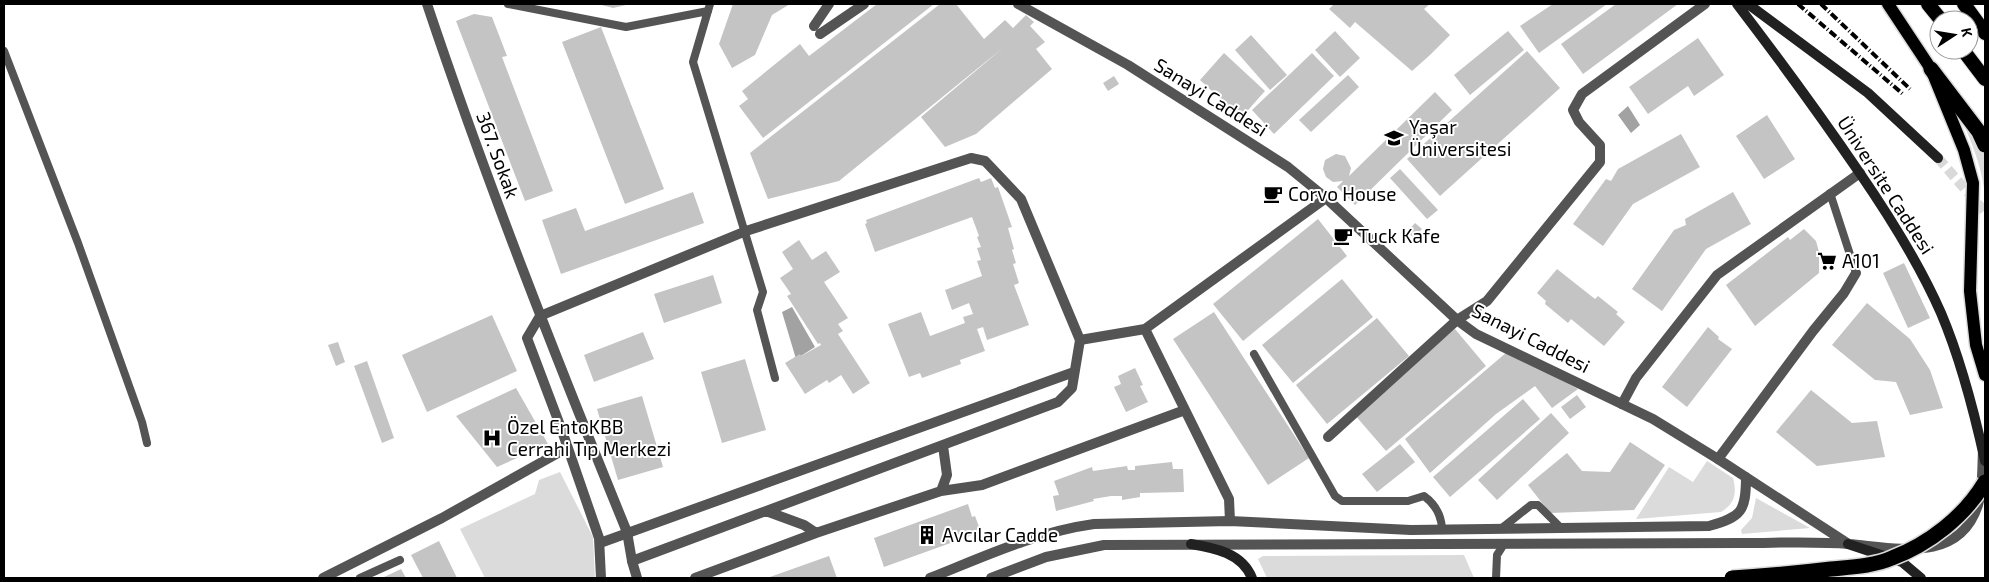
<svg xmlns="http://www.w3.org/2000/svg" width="1989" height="582" font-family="'Exo 2',sans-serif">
  <rect width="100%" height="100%" fill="#fff"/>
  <path fill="#dbdbdb" d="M1958,111L1985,154V198C1983,167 1970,139 1958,111Z
    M1707,461L1733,478C1737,493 1735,504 1721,512L1636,519L1669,467L1693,482Z
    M560,472L593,537L595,578H485L460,529L535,494L539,480Z
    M1756,498L1810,528L1742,534L1741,530L1752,518Z
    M1464,555L1474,578H1267L1258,559L1263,556Z"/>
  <path fill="#a2a2a2" d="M1628,106L1640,125L1631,133L1618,115Z
    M792,307L815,347L796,359L782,312Z"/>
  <path fill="#c4c4c4" d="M598,4H626V5L613,8Z
    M733,4H790L772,15L755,55L732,68L719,44Z
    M877,4H934L763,138L739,106L748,99L742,91L800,44L809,56Z
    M940,4H956L984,39L1005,20L1013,28L1026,15L1034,22L1030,26L1045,42L1036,49L1052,69L976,134L945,147L921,117L1004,47L839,181L768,199L750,153Z
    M1334,4H1430L1424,9L1450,35L1430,55L1412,71L1355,22L1350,28L1329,9Z
    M1553,4H1607L1539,53L1520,26Z
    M1616,4H1678L1583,74L1561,44Z
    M474,14L492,17L507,56L502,57L553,191L525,201L456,21Z
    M601,27L664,189L625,204L562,42Z
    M1335,31L1360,58L1340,77L1315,50Z
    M1508,31L1524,50L1470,95L1454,75Z
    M1251,35L1287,75L1270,90L1235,50Z
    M1698,38L1724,75L1694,96L1688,86L1648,114L1629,87Z
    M1527,51L1560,88L1440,196L1407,159Z
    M1224,53L1265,91L1241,118L1200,80Z
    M1312,53L1334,76L1274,134L1252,110Z
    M1348,75L1359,87L1311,132L1299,120Z
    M1114,76L1119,84L1108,91L1103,83Z
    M1435,92L1452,110L1355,205L1337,187L1343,181L1333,182L1326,177L1323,169L1325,160L1336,154L1345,156L1351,168L1349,176Z
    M1767,115L1795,159L1764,179L1736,136Z
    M1681,134L1700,167L1633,204L1603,246L1573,224L1606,179L1611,181L1618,169Z
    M1400,169L1438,210L1427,219L1390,178Z
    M979,178L981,182L991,178L995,188L998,187L1012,227L1008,228L1014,249L1012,250L1016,263L1013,264L1019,283L1014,285L1029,325L987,340L983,327L977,329L985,351L960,360L961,364L922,378L920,373L909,377L888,324L921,312L930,336L965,323L963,317L973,314L969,303L952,310L945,290L982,276L977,261L981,260L977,248L981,247L977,237L979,236L972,217L875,252L865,224L867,223L866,220Z
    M693,192L704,223L561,274L542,220L576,208L585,231Z
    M1733,192L1751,224L1706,249L1662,311L1632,289L1674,230L1686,225L1685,219Z
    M1318,219L1347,256L1243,341L1213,304Z
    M1415,223L1422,229L1414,238L1407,232Z
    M1804,229L1816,241L1819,252V273L1755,326L1726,285L1788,237L1790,240Z
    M799,240L812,260L826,251L840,272L824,282L848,318L838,324L843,331L838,334L870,383L853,394L841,375L829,383L827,380L805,394L785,363L800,354L801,356L821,345L820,343L818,344L787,296L791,294L780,278L793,269L782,252Z
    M1904,263L1930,318L1908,328L1883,273Z
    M1557,269L1595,299L1598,296L1618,312L1616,314L1625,322L1604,346L1571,319L1568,323L1545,304L1546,301L1537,293Z
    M713,275L722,303L664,323L654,294Z
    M1342,279L1373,317L1293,383L1262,345Z
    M1867,303L1910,339L1930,370L1943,408L1910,415L1896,382L1875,380L1832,345Z
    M1214,312L1309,458L1268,485L1173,339Z
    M492,315L517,371L427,412L402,355Z
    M1377,318L1409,356L1327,424L1296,385Z
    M1708,327L1719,337L1718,339L1732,349L1687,407L1662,387Z
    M1455,329L1486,366L1386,451L1354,414Z
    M643,332L654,359L594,382L584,355Z
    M338,342L345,362L336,366L328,345Z
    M1507,352L1578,389L1552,408L1535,386L1496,414L1430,473L1405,439Z
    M745,359L766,430L722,443L701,372Z
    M367,361L394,438L382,443L354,366Z
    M1135,368L1143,385L1140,386L1148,402L1126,412L1114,387L1121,384L1118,376Z
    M516,388L548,444L497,467L456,416Z
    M1811,390L1852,423L1877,421L1885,457L1817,466L1776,432Z
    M1577,395L1586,407L1570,419L1561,407Z
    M642,396L663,467L618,480L597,409Z
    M1523,399L1540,419L1450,497L1433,477Z
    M1551,413L1569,433L1497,500L1478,480Z
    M1630,442L1665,465L1634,510L1550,513L1528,485L1567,453L1582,471L1610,472Z
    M1400,444L1415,462L1377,492L1362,474Z
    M1172,462L1173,469H1183L1184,492L1140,493V497L1122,500V496H1111L1093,499L1094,501L1056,511L1053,496L1059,495L1054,481L1092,467L1093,471L1127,466L1128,470H1135V466Z
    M968,504L972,517L975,516L981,532L884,567L874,538Z
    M439,541L457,578H423L411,555Z
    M829,556L837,578H767Z
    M401,569L406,578H382Z"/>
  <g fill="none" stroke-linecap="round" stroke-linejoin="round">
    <path stroke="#d9d9d9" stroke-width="10" stroke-dasharray="10 5" stroke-linecap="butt" d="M1938,158L1985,212"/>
    <g stroke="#dbdbdb" stroke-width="15">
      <path id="primary" d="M1888,4L1931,69L1964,150L1973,183L1970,291L1976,345L1985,375"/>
    </g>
    <g stroke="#dbdbdb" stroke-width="16">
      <path id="trunk" d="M1928,4L1941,20
        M1964,4L1985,33
        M1963,50L1985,79"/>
    </g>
    <g stroke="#dbdbdb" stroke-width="18">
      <path id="motorway" d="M1931,69L1979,132L1985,145"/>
    </g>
    <path stroke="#545454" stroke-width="8" d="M508,4L626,27L708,11
      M710,4L693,62L763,292L757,310L775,378
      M4,51L78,243L142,422L147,443
      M1830,193L1856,273
      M1254,354L1335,496L1342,501H1408L1424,496C1435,504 1441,515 1442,528
      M1502,528L1531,505H1538L1560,527
      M360,578L400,560
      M1496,578L1497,555L1504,544"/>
    <path stroke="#545454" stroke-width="10" d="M814,26L829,4
      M820,34L864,4
      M540,316L746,231L971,158L985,161L1021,199L1080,340L1072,388L1058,402L632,561
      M1145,329L1229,499L1230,521
      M1080,340L1145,329L1326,198
      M1622,404L1636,378L1717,275L1860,173
      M1328,437L1457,320L1487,301L1600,162V145L1579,122L1573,110L1582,94L1705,4
      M1718,459L1813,331L1844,293L1856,273
      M941,491L947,475L943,446
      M766,511L804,525L816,533
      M600,543L1074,372
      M323,578L442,518L567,448
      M695,578L816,533L941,491L982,485L1185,410"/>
    <path stroke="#545454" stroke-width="10" d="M427,4C487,183 556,358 627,532L632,561L637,578
      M1018,4L1128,65L1288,167L1326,198L1457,320L1476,334L1653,419L1718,459L1847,543
      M540,316L527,338L561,428L599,538L601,578
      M930,578C983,557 1036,532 1094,524L1230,521L1411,530L1709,526C1742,517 1746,511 1746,477
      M991,578L1046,557L1104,545L1742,543C1778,543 1814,541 1849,544C1896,548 1959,564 1978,505C1983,488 1982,469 1983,451"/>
    <path stroke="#212121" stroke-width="10" d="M1737,4C1779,59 1820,115 1859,172C1890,217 1919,263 1941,313C1961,360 1974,411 1985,461
      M1748,4L1868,93L1938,158
      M1191,544C1215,548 1242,553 1252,578
      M1848,544L1902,562L1921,578"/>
    <use href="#primary" stroke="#000" stroke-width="12"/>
    <use href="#trunk" stroke="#000" stroke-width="14"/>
    <use href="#motorway" stroke="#000" stroke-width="15"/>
    <path stroke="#000" stroke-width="4" stroke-dasharray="8 2.5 1 2.5" stroke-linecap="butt" d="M1798,4L1904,95
      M1821,4L1910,89"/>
    <g stroke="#dbdbdb" stroke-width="18" stroke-linecap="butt">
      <path id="motorway-bridge" d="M1732,578C1765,576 1798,573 1831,569C1851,567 1874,566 1892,558C1929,544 1964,517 1985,482"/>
    </g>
    <use href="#motorway-bridge" stroke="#000" stroke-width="15"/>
  </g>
  <defs>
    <g id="university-bare" transform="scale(1.5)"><path d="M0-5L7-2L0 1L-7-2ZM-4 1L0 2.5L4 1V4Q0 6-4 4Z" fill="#000" stroke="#fff" stroke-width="2.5" paint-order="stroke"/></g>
    <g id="cafe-bare" transform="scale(1.5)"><path d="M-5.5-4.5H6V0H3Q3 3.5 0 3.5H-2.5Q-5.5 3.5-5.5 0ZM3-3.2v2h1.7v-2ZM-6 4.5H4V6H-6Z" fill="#000" stroke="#fff" stroke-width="2.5" paint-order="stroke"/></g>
    <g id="supermarket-bare" transform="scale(1.5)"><path d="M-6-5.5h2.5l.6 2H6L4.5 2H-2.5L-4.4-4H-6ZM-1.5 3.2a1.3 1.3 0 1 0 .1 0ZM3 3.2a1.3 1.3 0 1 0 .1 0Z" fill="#000" stroke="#fff" stroke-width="2.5" paint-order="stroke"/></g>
    <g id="hospital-bare" transform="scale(1.5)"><path d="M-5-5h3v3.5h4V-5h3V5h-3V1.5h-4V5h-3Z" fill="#000" stroke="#fff" stroke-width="2.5" paint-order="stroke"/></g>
    <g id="building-bare" transform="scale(1.5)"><path d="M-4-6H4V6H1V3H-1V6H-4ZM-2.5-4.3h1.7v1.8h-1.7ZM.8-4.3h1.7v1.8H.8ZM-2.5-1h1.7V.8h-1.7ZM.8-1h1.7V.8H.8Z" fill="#000" stroke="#fff" stroke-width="2.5" paint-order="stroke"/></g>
  </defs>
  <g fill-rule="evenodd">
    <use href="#university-bare" x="1394" y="138"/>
    <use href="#cafe-bare" x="1273" y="194"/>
    <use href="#cafe-bare" x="1343" y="236"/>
    <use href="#supermarket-bare" x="1827" y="261"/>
    <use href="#hospital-bare" x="492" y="438"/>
    <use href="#building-bare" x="927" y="535"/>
  </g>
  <g text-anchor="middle" stroke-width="4" stroke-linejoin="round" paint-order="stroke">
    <g font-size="19" fill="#000" stroke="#fff">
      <text transform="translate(1211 97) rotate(32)" y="7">Sanayi Caddesi</text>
      <text transform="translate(498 155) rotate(70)" y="7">367. Sokak</text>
      <text transform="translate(1886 185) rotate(57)" y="7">Üniversite Caddesi</text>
      <text transform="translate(1531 338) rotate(27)" y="7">Sanayi Caddesi</text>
    </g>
    <g font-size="19" fill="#000" stroke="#fff" text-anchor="start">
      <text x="1409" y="134">Yaşar<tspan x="1409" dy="22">Üniversitesi</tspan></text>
      <text x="1288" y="201">Corvo House</text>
      <text x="1358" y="243">Tuck Kafe</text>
      <text x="1842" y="268">A101</text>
      <text x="507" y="434">Özel EntoKBB<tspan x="507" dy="22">Cerrahi Tıp Merkezi</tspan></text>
      <text x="942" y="542">Avcılar Cadde</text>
    </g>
  </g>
  <rect width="1989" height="582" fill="none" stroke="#000000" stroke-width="10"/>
  <g transform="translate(1954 35) rotate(78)"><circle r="24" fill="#ffffff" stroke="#999999"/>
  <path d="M0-4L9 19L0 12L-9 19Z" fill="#000000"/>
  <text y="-8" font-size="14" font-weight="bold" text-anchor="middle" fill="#000000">K</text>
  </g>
</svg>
